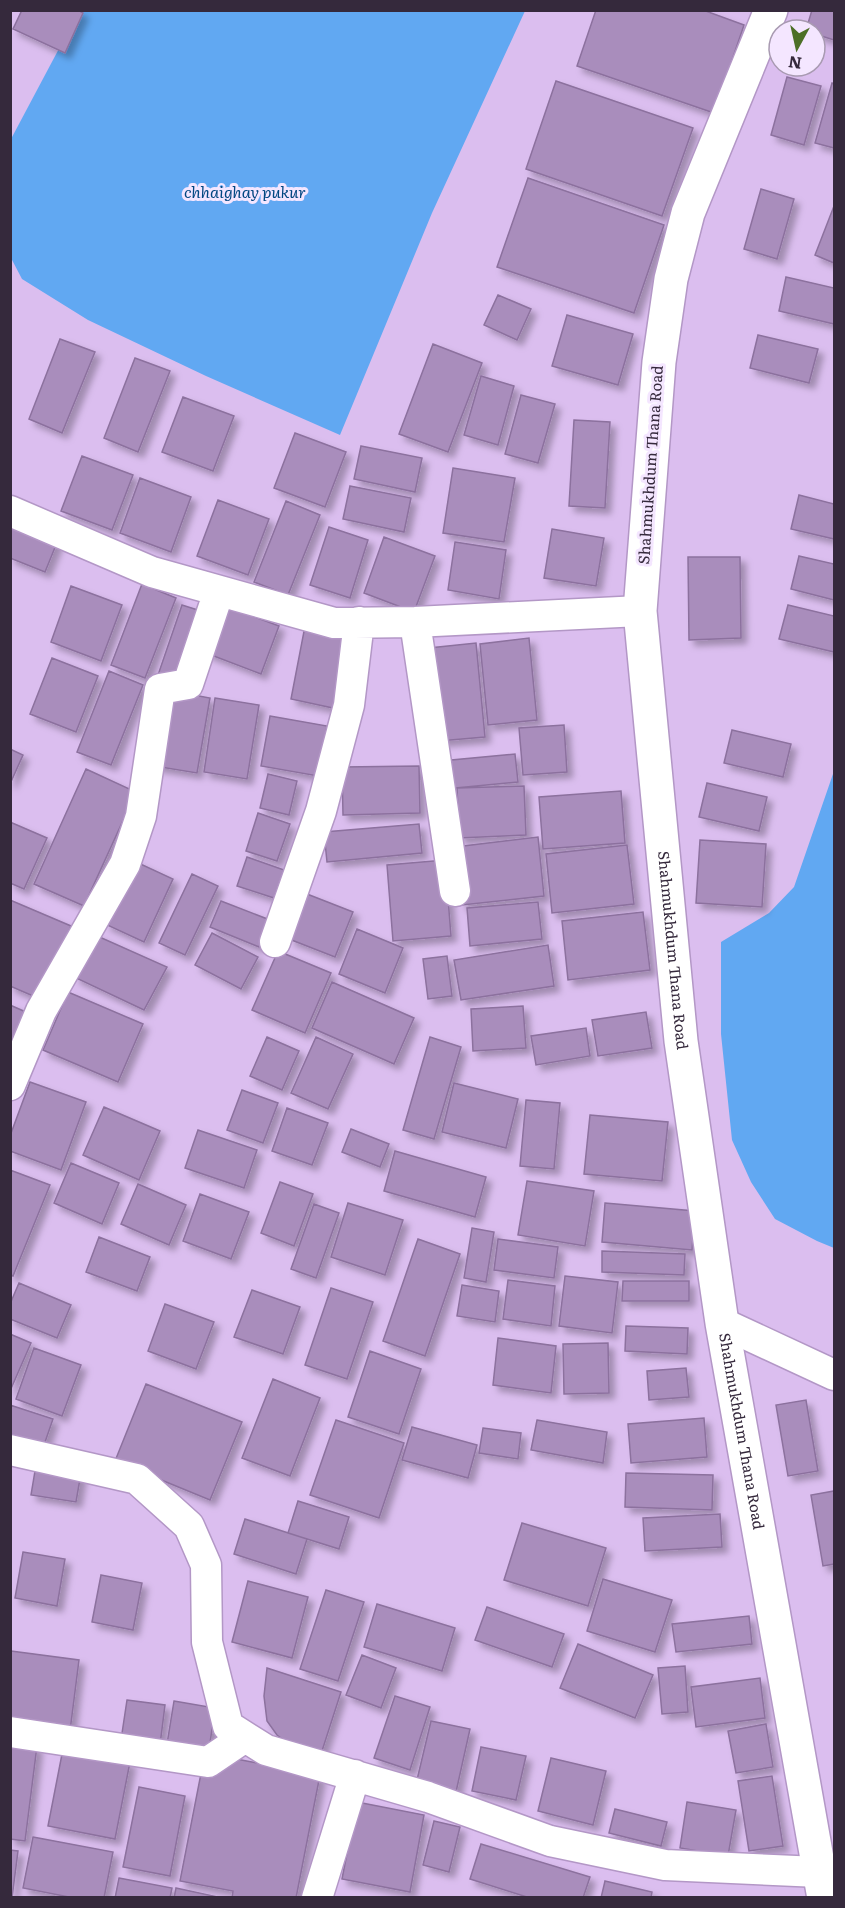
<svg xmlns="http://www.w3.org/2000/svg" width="845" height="1908" font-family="Literata,serif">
  <defs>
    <filter id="shadow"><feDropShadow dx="5.5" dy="5.5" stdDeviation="3" flood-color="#0004"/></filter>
  </defs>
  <rect width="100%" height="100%" fill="#dbbeef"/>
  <path fill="#61a8f2" d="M79,11H525L432,213L340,435L206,376L88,320L22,279L11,258V139Z
    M834,771V1248L817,1241L775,1219L751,1182L732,1140L721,1034V942L769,913L794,887Z"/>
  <path fill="#a98dbc" stroke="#8c719e" stroke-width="1.5" filter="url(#shadow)" d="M22,10H78L83,13L65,53L13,29Z
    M596,10H703L744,25L714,113L577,66Z
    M812,10H834V40L815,34V30H806Z
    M787,77L821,86L804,145L771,135Z
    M556,81L693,128L662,216L526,169Z
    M832,83L834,84V148L815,143Z
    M528,178L664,225L634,313L497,267Z
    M761,189L794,199L777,259L744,249Z
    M834,206V263L815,255Z
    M786,277L834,288V324L779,311Z
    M498,295L531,309L517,340L484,325Z
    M567,315L633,334L618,385L552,366Z
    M758,335L818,349L809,383L750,368Z
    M60,339L95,352L62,433L29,419Z
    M433,344L482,363L448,452L399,434Z
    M135,358L170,371L138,452L104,438Z
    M481,376L514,386L498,445L464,435Z
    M521,395L555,404L538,463L505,454Z
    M183,397L234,416L213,471L162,452Z
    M574,420L610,422L605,508L569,506Z
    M295,433L346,452L325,507L274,488Z
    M361,446L422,458L415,492L354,479Z
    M82,456L133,475L112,530L61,511Z
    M453,468L515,478L504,542L443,533Z
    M140,478L191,497L171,552L120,533Z
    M350,486L411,498L404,532L343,519Z
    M799,495L834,504V539L791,529Z
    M218,500L269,519L248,575L197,556Z
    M286,501L320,515L288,595L254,582Z
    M10,520L58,540L45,572L10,558Z
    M329,527L368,540L350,598L310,585Z
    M552,529L604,538L596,586L544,578Z
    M384,537L435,556L414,612L364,593Z
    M455,542L506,550L499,599L448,590Z
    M799,556L834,564V600L791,589Z
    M688,557H740L741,638L689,640Z
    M142,584L176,598L145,678L111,665Z
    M71,586L122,605L101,661L51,642Z
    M182,605L201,611L177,682L158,675Z
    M223,605L279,626L261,674L206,653Z
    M788,605L834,616V652L779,639Z
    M305,626L348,634L333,708L291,699Z
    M529,638L537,720L488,725L480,644Z
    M476,643L485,737L439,741L429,648Z
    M52,658L98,676L76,732L30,714Z
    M109,671L143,685L111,765L77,752Z
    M167,690L210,698L197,773L154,766Z
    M215,698L259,705L247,779L204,772Z
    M270,716L327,726L318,776L261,766Z
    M564,725L567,772L523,775L519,728Z
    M732,730L791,744L783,777L724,763Z
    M10,749L23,755L10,784Z
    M515,754L518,782L445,789L441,761Z
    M419,766L420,813L343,815L342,767Z
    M86,769L136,792L84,906L34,884Z
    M268,774L297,781L289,815L260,808Z
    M707,783L767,797L759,831L699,817Z
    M524,786L526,835L459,838L457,788Z
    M621,791L625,843L543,849L539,797Z
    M258,813L290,824L277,861L246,851Z
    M10,822L47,838L24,889L10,883Z
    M419,824L422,853L327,862L324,832Z
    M538,837L544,896L462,905L455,847Z
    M700,840L766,844L762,907L696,903Z
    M627,845L634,904L552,913L546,854Z
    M247,857L284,870L274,898L237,886Z
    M445,860L451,936L393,941L387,865Z
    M134,861L173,879L144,942L105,924Z
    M192,874L218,886L185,955L159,943Z
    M307,894L353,912L335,957L289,939Z
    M10,900L71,926L40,999L10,986Z
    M221,901L270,920L259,947L210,927Z
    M538,902L542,939L470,946L467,908Z
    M643,912L650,970L568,980L562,921Z
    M357,929L403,948L385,993L339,974Z
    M212,933L258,957L241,989L195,965Z
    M95,935L167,967L144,1010L74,977Z
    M548,945L554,986L461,1000L454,960Z
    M278,951L331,973L305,1033L252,1010Z
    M447,956L452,996L428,999L423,959Z
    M332,982L414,1018L394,1064L312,1028Z
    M68,992L143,1024L118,1082L43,1050Z
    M10,1005L28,1013L10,1053Z
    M523,1006L526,1048L473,1051L471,1009Z
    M646,1012L652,1048L598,1056L592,1020Z
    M586,1028L590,1056L536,1065L531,1036Z
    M267,1037L299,1051L282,1090L250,1076Z
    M316,1037L353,1054L328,1109L291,1093Z
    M430,1037L461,1047L434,1139L403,1130Z
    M30,1082L86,1102L61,1170L10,1151V1136Z
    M454,1083L518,1099L506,1148L442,1132Z
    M242,1090L278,1103L263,1143L227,1130Z
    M526,1100L560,1103L554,1169L520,1166Z
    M104,1107L160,1131L139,1180L83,1155Z
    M287,1108L328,1123L312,1165L272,1151Z
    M590,1115L668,1122L662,1181L584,1174Z
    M351,1129L389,1144L380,1167L342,1152Z
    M198,1130L257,1150L244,1188L185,1168Z
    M395,1151L486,1177L475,1217L384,1191Z
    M71,1163L119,1183L102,1224L54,1203Z
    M10,1170L50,1185L13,1276L10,1274Z
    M527,1181L594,1191L585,1246L518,1235Z
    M280,1182L313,1194L294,1246L261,1233Z
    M138,1184L186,1205L169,1245L121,1224Z
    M200,1194L249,1212L231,1259L183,1241Z
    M348,1203L403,1220L385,1275L331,1257Z
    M605,1203L695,1211L692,1250L602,1242Z
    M314,1204L339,1213L316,1278L291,1269Z
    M472,1228L494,1232L486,1282L464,1278Z
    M99,1237L150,1257L137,1291L86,1272Z
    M418,1239L460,1254L425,1356L383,1341Z
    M498,1239L558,1247L554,1278L494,1270Z
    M602,1251L685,1254L684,1275L602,1272Z
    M565,1276L618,1282L612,1333L559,1326Z
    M508,1280L555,1286L551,1326L503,1319Z
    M623,1281H689V1301H622Z
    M19,1283L71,1305L57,1338L10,1319V1304Z
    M462,1285L499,1291L495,1322L457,1316Z
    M331,1288L373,1302L347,1379L305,1365Z
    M252,1290L300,1307L283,1354L234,1337Z
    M165,1304L214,1322L196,1369L148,1351Z
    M626,1326L688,1328L687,1354L625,1351Z
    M10,1334L31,1343L10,1391Z
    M498,1338L556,1346L551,1393L493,1385Z
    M608,1343L609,1393L564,1394L563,1344Z
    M34,1348L81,1365L62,1416L16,1399Z
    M370,1351L421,1369L399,1434L348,1417Z
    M686,1368L689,1397L649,1400L647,1371Z
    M273,1379L320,1398L290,1476L242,1458Z
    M146,1384L242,1422L210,1500L115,1461Z
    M806,1400L818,1471L788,1476L776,1405Z
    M10,1405L53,1419L44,1445L10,1434Z
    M704,1418L707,1457L631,1463L628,1424Z
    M336,1420L404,1443L379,1518L310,1495Z
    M537,1420L607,1432L603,1463L531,1450Z
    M412,1427L477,1445L468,1478L402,1460Z
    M483,1428L521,1433L518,1459L479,1453Z
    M36,1465L81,1473L76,1502L31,1495Z
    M626,1473L713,1475L712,1510L625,1507Z
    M834,1491V1564L823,1566L811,1495Z
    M298,1501L349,1517L339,1549L288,1533Z
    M720,1514L722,1547L645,1551L643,1518Z
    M245,1519L307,1539L296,1574L234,1554Z
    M522,1523L606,1548L588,1606L504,1580Z
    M23,1552L65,1559L57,1606L15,1598Z
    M101,1575L142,1583L133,1630L92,1622Z
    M603,1579L672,1600L655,1652L587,1631Z
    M248,1581L308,1597L292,1658L232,1642Z
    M326,1590L364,1602L338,1681L300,1669Z
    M377,1604L455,1628L442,1671L364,1647Z
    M487,1607L564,1634L552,1667L475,1640Z
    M749,1616L752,1644L676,1652L672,1624Z
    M578,1644L653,1675L635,1718L560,1688Z
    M11,1651L79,1660L70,1731L10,1723Z
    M362,1655L396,1668L381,1708L346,1695Z
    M685,1666L688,1712L662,1714L658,1668Z
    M267,1668L341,1692L321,1754L289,1744L277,1735L267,1721L264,1696Z
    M760,1678L765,1718L696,1727L691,1687Z
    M395,1696L430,1707L410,1770L374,1758Z
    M127,1700L165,1705L160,1745L121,1740Z
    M174,1701L215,1708L209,1750L167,1744Z
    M431,1721L470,1729L456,1792L416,1784Z
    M766,1724L773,1767L736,1773L728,1731Z
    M10,1743L37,1746L25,1841L10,1839Z
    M481,1747L526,1756L516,1800L472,1791Z
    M63,1749L130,1762L115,1839L48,1826Z
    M205,1753L320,1775L296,1898H232L233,1891L180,1881Z
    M551,1758L606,1771L593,1825L538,1811Z
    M772,1776L783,1846L749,1851L738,1781Z
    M139,1787L185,1796L170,1876L123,1867Z
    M357,1802L424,1815L410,1892L342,1879Z
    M687,1802L736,1810L728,1856L680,1848Z
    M615,1809L667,1822L661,1846L609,1833Z
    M434,1821L460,1827L449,1872L423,1865Z
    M33,1837L113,1852L104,1898H74L23,1888Z
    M481,1844L590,1877L583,1898H530L470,1879Z
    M10,1850L18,1851L12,1898H10Z
    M119,1878L172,1888L170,1898H115Z
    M605,1881L652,1892L651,1898H601Z
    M176,1888L218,1897V1898H174Z"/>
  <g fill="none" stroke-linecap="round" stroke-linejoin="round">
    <g stroke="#b397c6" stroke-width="33">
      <path id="street" d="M10,511L152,572L334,623L415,622L640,611
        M415,622L455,891
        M275,942L321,811L349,705L359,622
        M10,1085L41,1011L125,864L141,816L160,689L188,684L219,591
        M722,1323L834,1375
        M10,1450L137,1479L189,1526L206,1565L207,1642L228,1726L266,1750L428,1797L550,1841L665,1865L819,1872
        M10,1732L208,1762L245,1737
        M317,1898L355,1775"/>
    </g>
    <g stroke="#b397c6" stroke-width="36">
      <g id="secondary">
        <path id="s1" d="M771,10L688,213L671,279L659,362L640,611L681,1041L722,1323L824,1898"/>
      </g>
    </g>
    <use href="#street" stroke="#fff" stroke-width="30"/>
    <use href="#secondary" stroke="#fff" stroke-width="33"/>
  </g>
  <g text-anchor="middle" stroke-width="6" stroke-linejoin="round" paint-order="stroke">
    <g font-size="15" fill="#35293c" stroke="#f4e6ff">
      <text transform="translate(651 465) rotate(-86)" y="5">Shahmukhdum Thana Road</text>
      <text dy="5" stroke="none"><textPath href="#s1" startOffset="962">Shahmukhdum Thana Road</textPath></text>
      <text dy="5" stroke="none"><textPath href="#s1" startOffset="1448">Shahmukhdum Thana Road</textPath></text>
    </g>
    <g font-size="16" font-style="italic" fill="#004681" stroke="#f4e6ff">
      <text x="245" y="198">chhaighay pukur</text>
    </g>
  </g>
  <rect width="845" height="1908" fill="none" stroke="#35293c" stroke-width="24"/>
  <g transform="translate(797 48) rotate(188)"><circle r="28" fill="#f4e6ff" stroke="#a89ab1" stroke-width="1.5"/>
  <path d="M0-4.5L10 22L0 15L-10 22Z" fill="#4d6f27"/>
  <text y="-9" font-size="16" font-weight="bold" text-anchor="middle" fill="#35293c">N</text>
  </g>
</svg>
